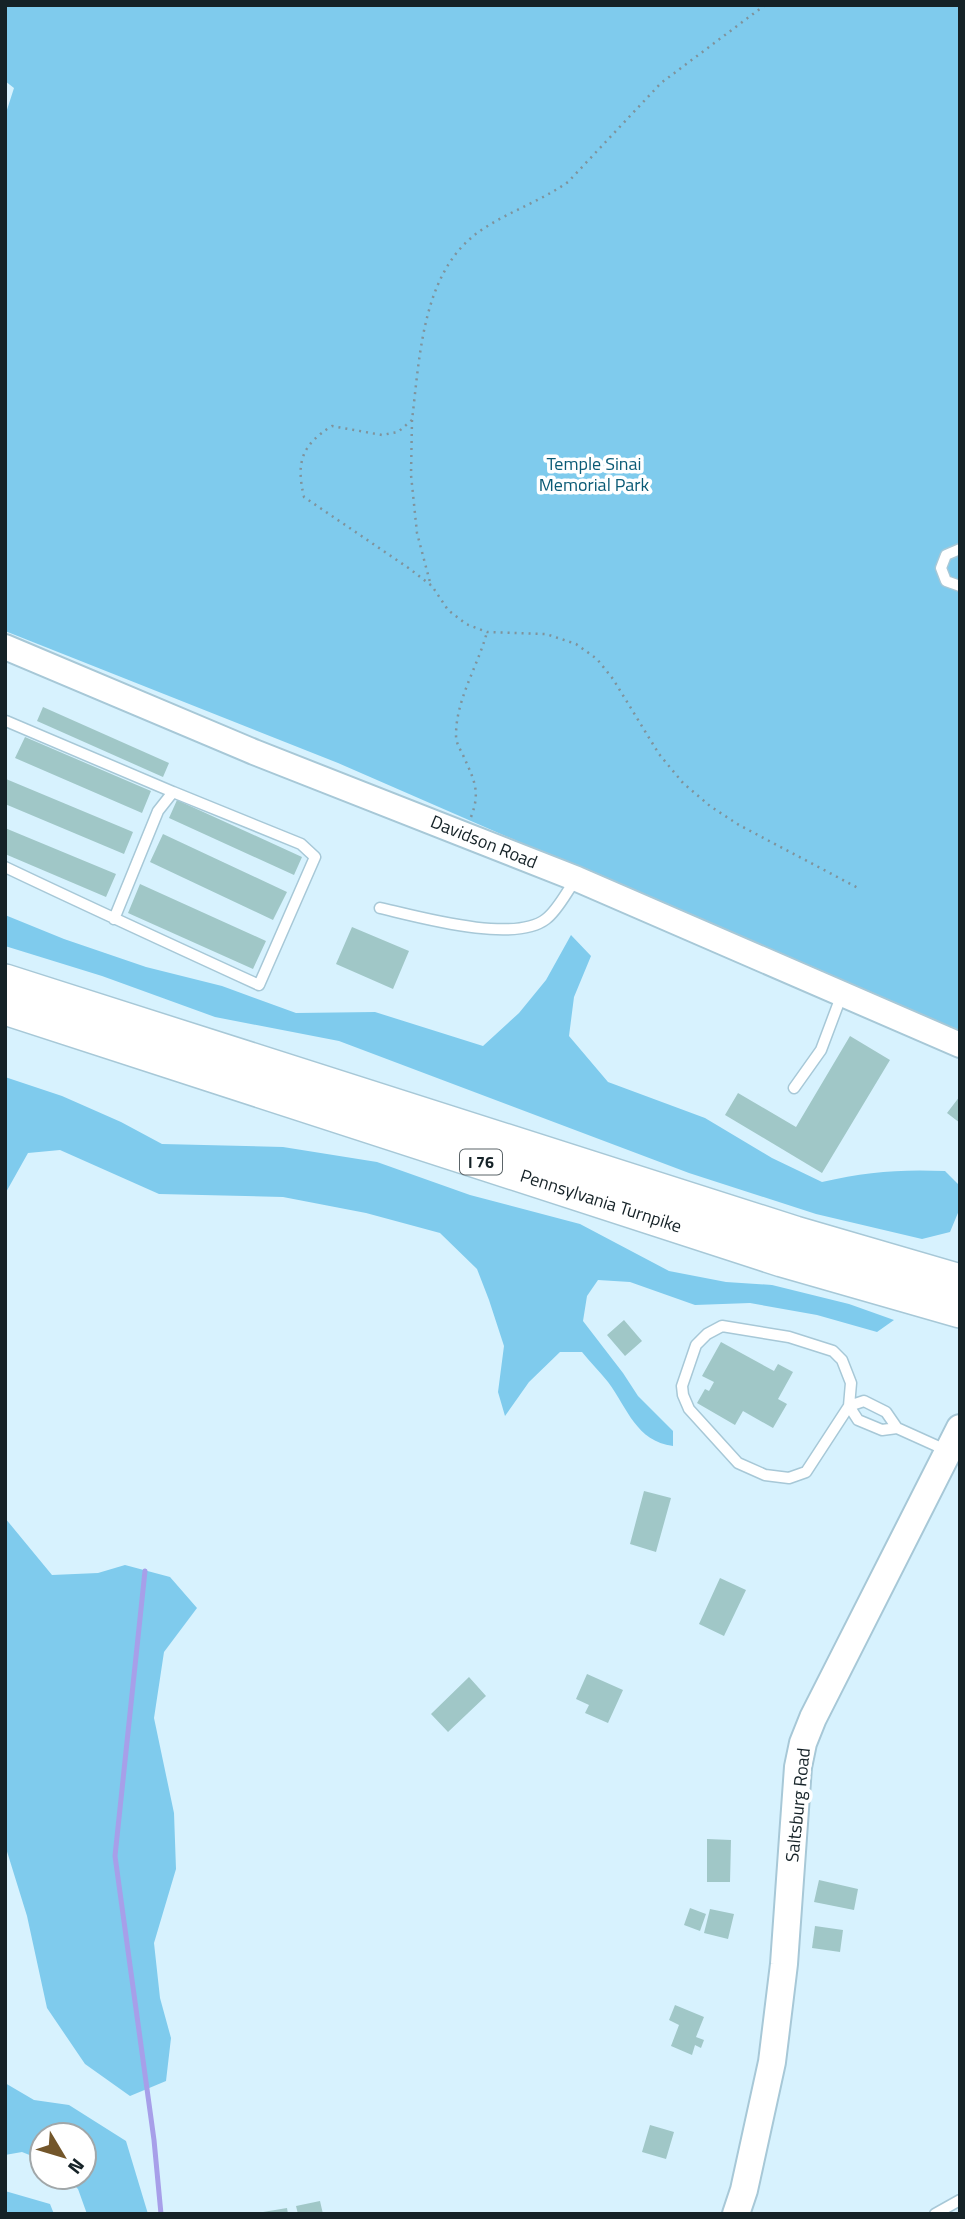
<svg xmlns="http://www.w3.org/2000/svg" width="965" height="2219" font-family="'Titillium Web',sans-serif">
  <rect width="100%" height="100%" fill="#d7f2fe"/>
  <path fill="#7fcbed" d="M5,5H960V1034L338,763L5,631V116L14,88L5,81Z
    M5,915L64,939L146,967L222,986L296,1013L375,1012L483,1046L519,1013L546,980L571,935L591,956L574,997L569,1036L608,1082L705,1118L772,1158L822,1182C866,1172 899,1169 945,1171L960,1186V1208L950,1232L922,1239L816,1214L689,1173L339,1041L215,1017L102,976L5,946Z
    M5,1077L62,1096L121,1122L162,1144L283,1147L377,1162L470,1195L580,1224L669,1271L726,1282L772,1285L849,1304L894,1320L877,1332L817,1315L750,1303L695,1305L630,1282L598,1280L587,1296L583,1321L623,1373L638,1396L673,1431V1446C636,1441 628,1409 608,1382C600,1372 590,1362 582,1352H560L529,1382L505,1416L498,1392L504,1346L489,1300L477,1269L440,1233L366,1213L283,1197L159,1194L60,1150L28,1153L5,1194Z
    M5,1518L52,1575L98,1573L125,1565L170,1577L197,1608L164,1652L154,1718L174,1813L176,1869L154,1943L160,1998L171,2038L166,2081L130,2096L85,2064L47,2008L27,1916L5,1845Z
    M5,2083L34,2100L69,2105L126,2141L148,2214H87L78,2189L66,2177H84V2135H42V2160L22,2152L5,2155Z
    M5,2191L50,2204L54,2214H5Z"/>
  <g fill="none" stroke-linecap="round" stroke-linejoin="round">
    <path stroke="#a79fe9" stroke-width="5" d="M145,1571L115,1856L154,2140L161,2214"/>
  </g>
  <path fill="#a0c7c7" d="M43,707L169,763L163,777L37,721Z
    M25,737L151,791L142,813L15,758Z
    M6,779L133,832L124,854L5,804Z
    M177,800L302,857L294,875L169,818Z
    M5,828L116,874L106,897L5,854Z
    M163,834L287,892L273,920L150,862Z
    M140,884L266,941L253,969L128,913Z
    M352,927L409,951L393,989L336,964Z
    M850,1036L890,1060L822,1173L725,1115L738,1093L796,1127Z
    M960,1096V1123L947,1113Z
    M624,1320L642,1341L625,1356L607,1335Z
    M721,1342L774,1371L778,1364L793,1372L778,1399L787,1404L773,1428L743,1411L735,1425L697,1403L705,1389L709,1391L714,1382L702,1376Z
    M644,1491L671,1498L656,1552L630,1544Z
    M720,1578L746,1590L724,1636L699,1624Z
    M587,1674L623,1690L608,1723L585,1713L589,1705L576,1699Z
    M469,1677L486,1696L448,1732L431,1714Z
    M707,1839L731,1840L730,1882H707Z
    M819,1880L858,1889L854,1910L814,1902Z
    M690,1908L706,1914L700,1931L684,1925Z
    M710,1909L734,1914L728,1939L704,1933Z
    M815,1926L843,1930L840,1952L812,1948Z
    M675,2005L704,2017L696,2037L704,2040L701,2048L695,2045L692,2055L671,2046L679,2025L669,2020Z
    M650,2125L674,2132L666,2159L642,2152Z
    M320,2201L323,2214H298L296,2206Z
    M287,2208L288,2214H264L263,2212Z"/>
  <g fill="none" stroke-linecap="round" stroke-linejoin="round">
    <g stroke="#a7c8d7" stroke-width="13">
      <path id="service" d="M960,549L946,555L941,568L946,581L960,586
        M6,721L173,792
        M5,867C89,907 174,946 259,985L315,857L301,844L173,792L158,811L114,919
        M380,908C419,917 514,944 546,919C558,910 567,891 576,879
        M794,1088L821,1050L842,994
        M897,1428L882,1430L858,1420L849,1406L851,1383L842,1360L833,1351L789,1337L722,1326L707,1334L696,1345L682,1386L683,1395L689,1409L738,1463L765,1475L789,1478L806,1472L849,1406L864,1401L886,1412L897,1428L948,1451
        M935,2214L960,2200"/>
    </g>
    <g stroke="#a7c8d7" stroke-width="28">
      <path id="tertiary" d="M5,647L254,752L577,879L960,1045"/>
    </g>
    <g stroke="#a7c8d7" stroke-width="30">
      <path id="secondary" d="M736,2214L744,2190L772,2062L784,1964L798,1767L803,1743L813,1718L960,1428"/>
    </g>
    <g stroke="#a7c8d7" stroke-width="38">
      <path id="motorway" d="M5,982L795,1234L960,1282
        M5,1007L782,1259L960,1310"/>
    </g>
    <path stroke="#7f939c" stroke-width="2.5" stroke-dasharray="2 5" stroke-linecap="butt" d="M765,5L661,83L568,182C541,201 510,211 483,229C422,268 420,356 412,420L398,432L382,435L332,426C301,445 296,463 304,497L410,569L432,586L448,610L466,624L487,632L546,634L576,644L597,659L613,679L659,754L683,783L710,806L739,825L860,889
      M412,420L411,475L417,533L431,586
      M471,817C481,791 474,780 463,755C460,749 456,743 456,735C456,699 478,666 487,632"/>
    <use href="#service" stroke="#fff" stroke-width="10"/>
    <use href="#tertiary" stroke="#fff" stroke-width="24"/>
    <use href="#secondary" stroke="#fff" stroke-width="26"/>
    <use href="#motorway" stroke="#fff" stroke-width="35"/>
  </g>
  <g text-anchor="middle" stroke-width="7" stroke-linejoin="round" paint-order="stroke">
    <rect fill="#fff" stroke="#5b6468" stroke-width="2" x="460" y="1149.5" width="42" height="25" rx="5"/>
    <g font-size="16" font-weight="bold" fill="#152227">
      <text x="481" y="1168">I 76</text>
    </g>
    <g font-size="18" fill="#0a5a75" stroke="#fff">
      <text x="594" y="470">Temple Sinai<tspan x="594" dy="21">Memorial Park</tspan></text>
    </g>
    <g font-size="18" fill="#152227" stroke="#fff">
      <text transform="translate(484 842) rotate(22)" y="6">Davidson Road</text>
      <text transform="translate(601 1201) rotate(18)" y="6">Pennsylvania Turnpike</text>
      <text transform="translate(798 1805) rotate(-84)" y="6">Saltsburg Road</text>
    </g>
  </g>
  <rect width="965" height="2219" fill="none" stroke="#152227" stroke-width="14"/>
  <g transform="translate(63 2156) rotate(128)"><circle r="33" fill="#ffffff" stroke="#a1a7a9" stroke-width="2"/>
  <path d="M0-5L12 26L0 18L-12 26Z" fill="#73562a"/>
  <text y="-10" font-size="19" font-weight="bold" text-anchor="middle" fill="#152227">N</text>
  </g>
</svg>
